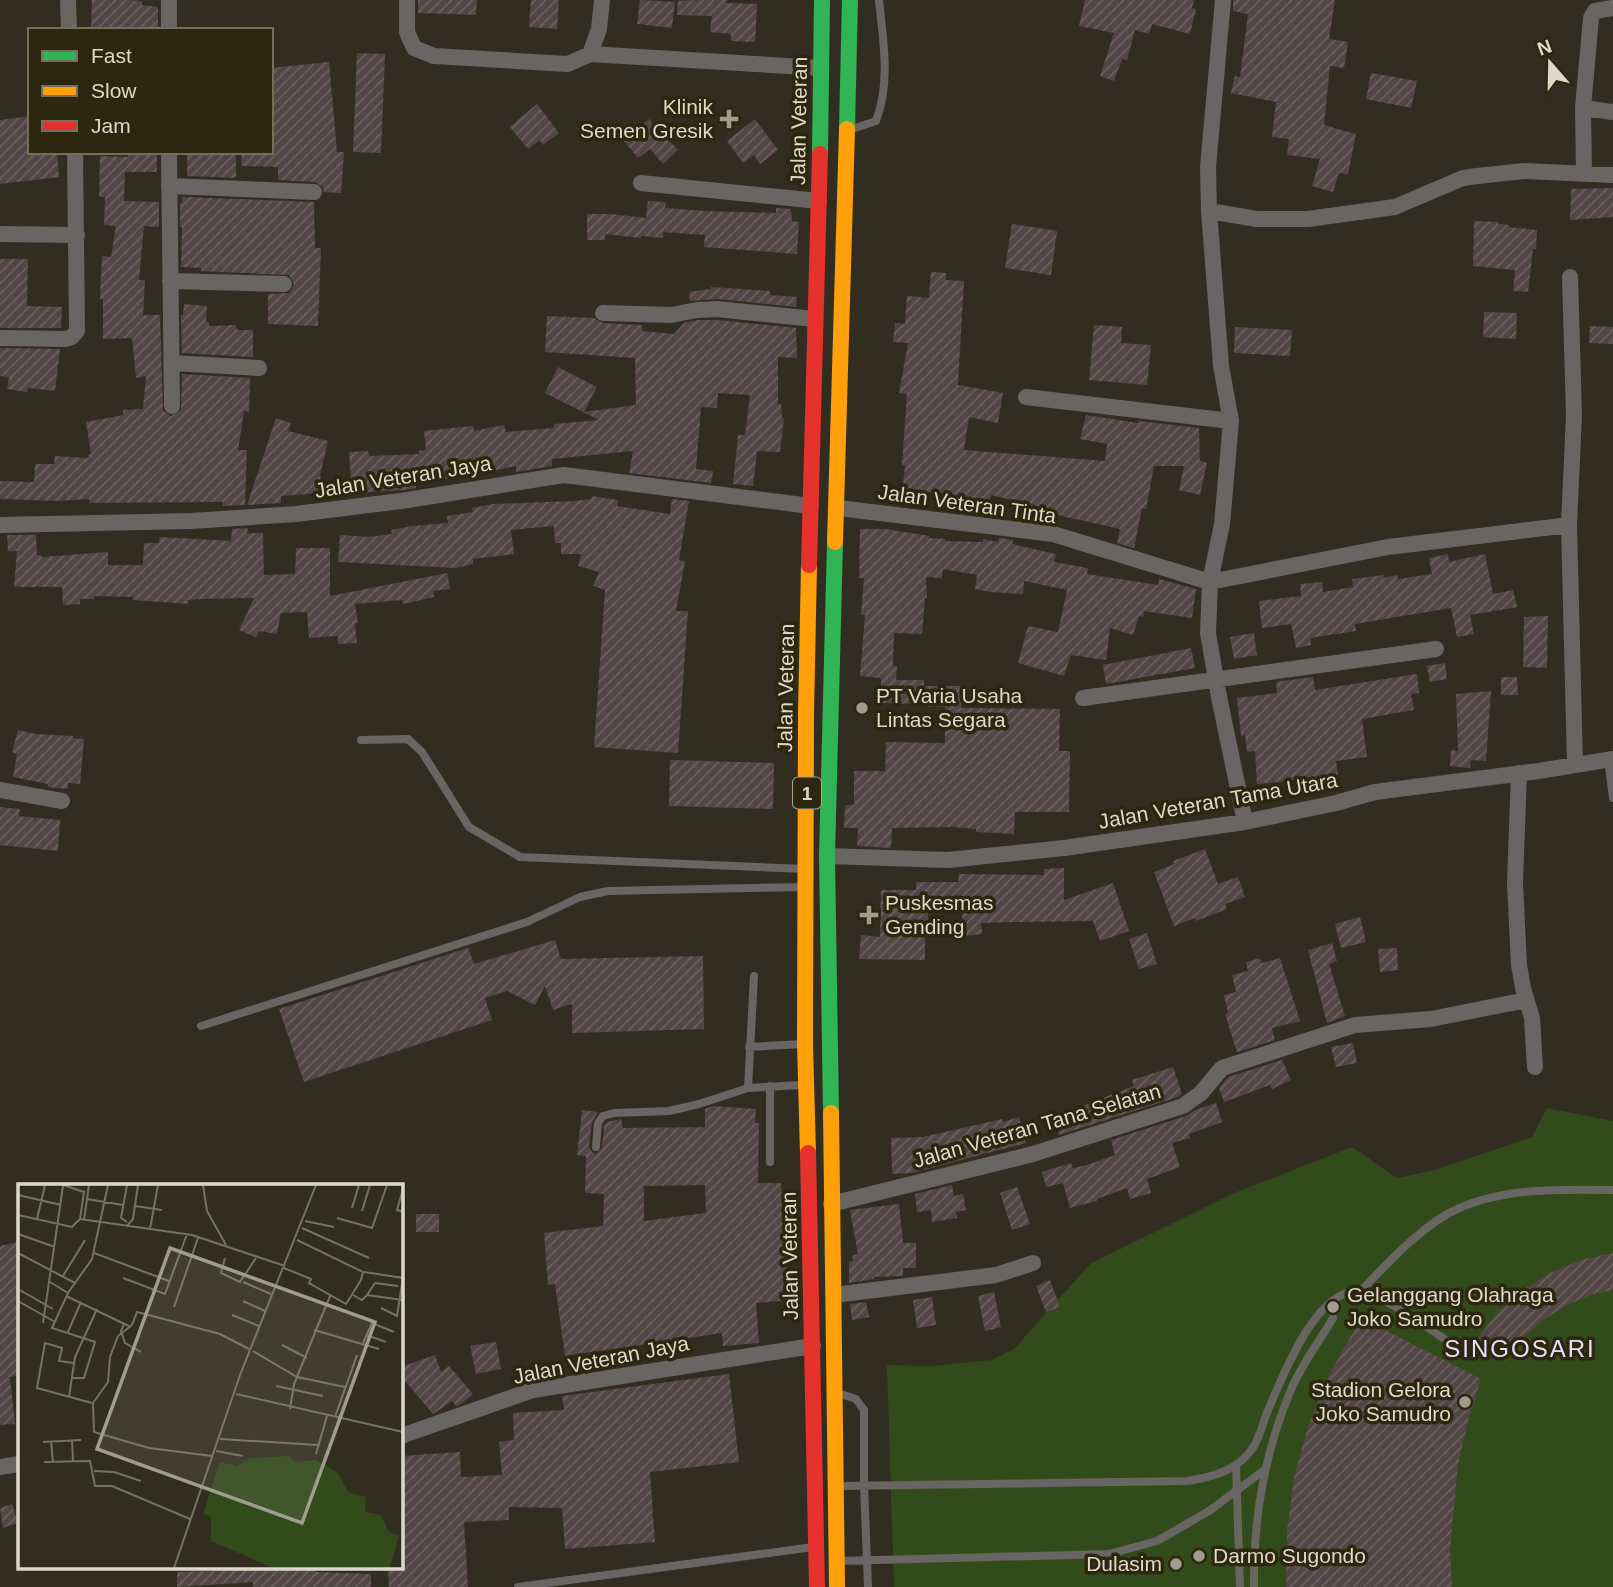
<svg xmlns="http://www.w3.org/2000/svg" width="1613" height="1587" font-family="Arial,sans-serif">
  <defs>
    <pattern id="building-hatch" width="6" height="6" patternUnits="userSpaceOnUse" patternTransform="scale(1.75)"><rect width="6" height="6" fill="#544646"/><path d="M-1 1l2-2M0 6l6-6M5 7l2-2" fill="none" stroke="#6c605f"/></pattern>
  </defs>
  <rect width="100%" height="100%" fill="#312e21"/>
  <path fill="#314b1b" d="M1547,1108L1613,1121V1587H894L887,1365L932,1366L991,1360L1014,1349L1090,1264L1234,1193L1352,1147L1397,1178L1435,1170L1532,1137Z"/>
  <path fill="url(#building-hatch)" fill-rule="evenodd" d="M92,0H130L142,1V5L158,7V30H91Z
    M418,0H477L476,15L418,13Z
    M531,0H559L557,29L529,27Z
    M640,0L675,2L672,28L637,24Z
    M697,0H727L726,3L757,4L755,42L731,41V34L710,32L712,16L677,15L678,1Z
    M1085,0H1194L1192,8L1196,9L1190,34L1152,24L1149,34L1135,30L1127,60L1122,59L1114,81L1100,76L1114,33L1079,26Z
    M1233,0H1335L1329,39L1348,42L1344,68L1330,66L1324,125L1356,134L1348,174L1339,173L1333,192L1312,186L1320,159L1287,155L1289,139L1272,137L1276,102L1231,93L1235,76L1240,77L1248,14L1233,11Z
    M357,53L385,54L381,153L353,152Z
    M329,62L337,152H344L341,193L324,192L323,187L315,182L278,180V167L241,166L242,152H271V68Z
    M1371,73L1417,81L1411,108L1366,99Z
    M537,104L559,133L543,145L540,140L528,149L510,127Z
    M30,116V152H57L59,177L0,184V120Z
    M649,119L678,150L663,164L650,149L638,158L624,141Z
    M755,119L778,150L760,164L754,155L743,163L727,141Z
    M187,152H236V178L187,176Z
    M128,154H157V172H125L124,201L159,202V227L144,226L139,280H145L143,315H160L163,411L171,416L181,410L182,374L250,378L249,412L244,411L238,450H247L245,505L223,506V502L89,503V499L57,501L0,499V481L34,482L35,464H54L55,456L89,458L88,455L91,454L86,422L123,415V410L143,409L146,376L136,378L132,338L103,339V299H100L102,256L111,257L116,226L104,225L105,197H99L100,156L128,157Z
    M1613,188V217L1570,220L1571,189Z
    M182,197L314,202L315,248H321L318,326L268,324V294L290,293L294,284L289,275L201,271V268L181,267L182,227H180V203H182Z
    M648,201L666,202L665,208L706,211L776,213V208L791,209L792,221L799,222L797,254L704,247L705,235L663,232V238L641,236V238L605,234V240H587V214H611L646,218Z
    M1474,221L1498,222V224L1509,225V227L1537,230L1536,249H1533L1528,292L1513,291L1515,270L1473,266Z
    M1012,224L1057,231L1051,275L1005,268Z
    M0,259H28L27,306L62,307L61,328H0Z
    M931,272L946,273V280L964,281L958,385L1003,393L998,423L969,417L964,450L1105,461L1107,444L1080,439L1086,415L1138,423V421L1199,428L1200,461L1207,463L1200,495L1179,490L1184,466H1154L1146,509L1142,508L1134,548L1117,543L1120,529L1040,511V507L991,495L989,504L947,497V494L918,491L916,505L901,504L905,465H902L907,394L899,393L908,343L893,342L895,323L905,324L907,296L929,298Z
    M711,287L770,291V295L797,297L796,307L718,299L690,301L689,292L711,289Z
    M184,304L207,306L206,322H209V326L236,325L237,330H253V357L182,353L181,315H183Z
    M1484,312L1517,313L1516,339L1483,337Z
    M547,316L594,318L603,323L642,325V331L674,334L684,323L698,320H717L796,328L797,358L778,357V404H781L782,418H784L780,452L757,451L753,486L733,484L738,435H745L750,395L718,393L717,408L701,407L696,469L713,471L711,483L629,473L633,451L552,459V466L516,472V466L468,476L415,482L416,488L404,490L352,493L349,452L368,451L369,456L420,454L419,451L426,450L424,431L473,426L474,431L504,425L506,432L554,428V424L599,420L545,393L558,367L597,387L584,412L636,405L635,358L545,352Z
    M1094,325L1122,327L1121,343L1151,345L1147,385L1089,380Z
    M1590,326L1613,327V344L1589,343Z
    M1235,327L1292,330L1290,356L1234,353Z
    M0,348L60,349L55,391L28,388L27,392L7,389L9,377L0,376Z
    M276,418L291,423L288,431L328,441L320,475L323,493L281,496V503L247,505Z
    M592,496L618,500L617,506L670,514L672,499L689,501L679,560L685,561L676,611H688L678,753L594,747L605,590L593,586L599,572L578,566L581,554H561V543H555L554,526L511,530L514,554L473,559V564L456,568L338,562L340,535L369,537L392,534L391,530L412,526L448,523L447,516L473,512L472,508L493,504L575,501L591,499Z
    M248,528L247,533H263L264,575L295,574L296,548H330V596L447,573L450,589L433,591L434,597L403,604L402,600L355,604L358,623H355L357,643L338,644V636L309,638L307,612L281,613L277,634L259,631L256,637L239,630L254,598L197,599L187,600L189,604L133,600V597L94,596V599H80V604L63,605L62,587H14L17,551H8L7,535H36L37,555H41V557L108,552V565H143L144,543H159V537L231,541L232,529Z
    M860,529H886L930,536L929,538L945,539V541L983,542V539L998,542L999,538L1013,540L1012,544L1056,554L1054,562L1088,568L1087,574L1158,585L1159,579L1196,589L1192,618L1144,611L1143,617L1139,616L1133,635L1110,628L1106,660L1071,655L1064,676L1018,663L1028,626L1058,632L1067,590L1024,581L1023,594L991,592L975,589L977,575L943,569L942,578L926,577L927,598H925L922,634L894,633L893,666H897L896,680H924V686H961V708L1060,709L1059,751H1070L1069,812H1015L1014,834L976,832V829L953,827L892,828L891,848L857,846L858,828H844L845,805H854V771H885L886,742L945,743V707H928V704L881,703V678L860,676L865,615H861L864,578H859Z
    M1448,554L1449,562L1485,554L1493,594L1513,590L1517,607L1470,615L1474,634L1457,637L1451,608L1355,624L1356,631L1310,638L1311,645L1296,648L1291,624L1262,628L1259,601L1301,596L1300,584L1322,582L1323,592L1353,587L1352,579L1384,575V578L1397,575L1398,579L1432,574L1429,558Z
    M1548,616L1547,668L1523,667L1524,617Z
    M1254,633L1257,655L1234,659L1230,637Z
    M1191,648L1195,668L1106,684L1103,665Z
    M1445,663L1447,679L1430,682L1427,666Z
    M1417,674L1419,693L1411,694L1414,710L1362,719L1367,757L1336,761L1338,776L1257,784L1255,751L1247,752L1245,735L1241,736L1237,698L1277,693L1276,682L1313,677L1315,690Z
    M1501,677H1517L1518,695H1501Z
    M1491,691L1486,761L1471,760L1470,768L1450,766L1451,750L1458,751L1456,694Z
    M18,730L35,734L73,736V738L84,739L80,784L68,783V789L48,787V784L13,777L17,754L12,752Z
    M670,760L774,763L773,809L669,806Z
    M0,807L20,809L19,816L60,820L58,851L0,845Z
    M1205,849L1218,884L1238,877L1245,897L1225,904L1227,909L1196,921L1195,918L1174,926L1154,872L1174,864L1173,861Z
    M1064,868V900L1113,883L1129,931L1100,941L1093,921L1014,922L981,923L982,934L964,936L961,898L933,897L928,899V929H925V960L859,959L861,935L880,937L881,890H916V882H958L959,874L1044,875V869Z
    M1360,917L1366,942L1341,948L1335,924Z
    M1147,933L1157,964L1139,969L1129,939Z
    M555,940L561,959L703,956L704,1029L572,1033V1004L553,1010L545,986L535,1005L507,991L485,998L492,1020L304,1082L279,1009L468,948L474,964Z
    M1332,943L1337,961L1329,964L1345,1016L1327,1023L1308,950Z
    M1397,948L1398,970L1380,972L1378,949Z
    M1260,958L1262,963L1280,958L1300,1021L1272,1028L1275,1040L1237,1052L1225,1014L1228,1013L1224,995L1236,992L1232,975L1248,971L1246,962Z
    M1353,1043L1357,1063L1336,1067L1331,1047Z
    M1282,1060L1291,1080L1272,1089L1270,1085L1224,1102L1219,1088L1228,1077Z
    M1173,1067L1182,1094L1178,1097L1059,1135L1056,1120L1074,1116L1072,1110L1134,1086L1132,1080Z
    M1216,1103L1222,1122L1189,1134L1190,1138L1172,1143L1180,1167L1147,1179L1151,1193L1130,1199L1127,1188L1097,1199V1201L1070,1208L1063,1183L1046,1187L1042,1172L1071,1163L1073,1168L1087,1165L1115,1155L1111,1140L1186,1116L1195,1110Z
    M713,1106L756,1109L755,1123H759L758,1183H781L789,1300L756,1303L759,1343L723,1346L722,1333L565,1356L555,1284L548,1285L544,1233L603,1226L604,1194L585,1193L586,1156L577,1155L582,1110L598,1112L592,1122L589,1146L592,1152L596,1154L602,1148L604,1125L607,1122L621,1119L623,1128L705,1127V1109ZM705,1185L706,1213L644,1221V1186Z
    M1019,1117L1026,1143L912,1173L892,1174L891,1138L923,1137L1002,1119L1003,1122Z
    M952,1185L954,1196L963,1194L966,1210L956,1212L957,1218L932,1222L931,1210L917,1212L915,1194Z
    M1017,1187L1030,1224L1012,1230L1000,1193Z
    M899,1204L903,1243H916V1268H903V1276L874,1277V1279L849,1283V1262L853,1261L852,1255L858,1254L850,1210Z
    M416,1214H439V1232H416Z
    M19,1242V1375L6,1378H10L15,1424L0,1425V1246Z
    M1613,1253V1290L1593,1294L1567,1305L1543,1320L1522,1339L1505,1361L1476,1341L1497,1313L1523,1290L1552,1272L1584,1259Z
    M1050,1280L1060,1307L1046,1312L1036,1286Z
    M994,1292L1001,1327L985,1331L978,1296Z
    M932,1297L936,1325L917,1328L913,1300Z
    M866,1302L869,1317L852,1320L850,1304Z
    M1361,1318L1481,1379L1468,1421L1458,1464L1450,1550L1452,1587H1286L1287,1531L1294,1478L1308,1426L1328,1377Z
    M496,1342L501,1369L476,1374L470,1346Z
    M435,1355L441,1372L449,1366L473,1394L461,1404L456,1406L452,1401L433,1414L406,1382L401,1384V1367Z
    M729,1374L739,1462L650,1472L655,1542L565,1549L562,1508L509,1507V1520L464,1522L468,1587H389L388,1568H401V1456L460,1452L461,1477L502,1475L499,1442L514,1440L513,1413L564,1410L562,1396Z
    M12,1504L18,1523L3,1528L0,1508Z
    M215,1568H290L315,1569V1572L371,1574V1587H253V1582L177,1587V1572L215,1571Z"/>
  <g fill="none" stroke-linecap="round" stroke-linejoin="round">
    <path stroke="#686562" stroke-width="8" d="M852,129L876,121C891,82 883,40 879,0
      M361,740L408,739L422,752L469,827L520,857L804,869
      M1608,759L1613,798
      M201,1026L527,922L580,897L608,891L801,887
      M749,1047L802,1044
      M770,1086V1162
      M748,1088L754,976
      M596,1147L598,1123L603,1116L614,1113L669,1111L699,1104L748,1088L800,1085
      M1360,1292C1386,1265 1412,1236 1444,1216C1492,1187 1559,1189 1613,1190
      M841,1394L856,1399L864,1410V1486L868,1587
      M1236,1466L1240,1587
      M839,1486L1187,1481C1212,1477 1237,1471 1252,1449C1259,1440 1262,1426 1266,1415C1280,1383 1317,1283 1361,1292C1390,1298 1436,1334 1462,1351
      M840,1561L1109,1554
      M518,1587L813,1547
      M1254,1587C1253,1519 1264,1455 1290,1392C1300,1367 1319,1342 1333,1318"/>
    <path stroke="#686562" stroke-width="16" d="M68,0L69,30
      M169,0V30
      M407,0V32L414,48L434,56L568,64L590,54L599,29L602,0
      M1223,0L1208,167L1209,211L1221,366L1231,421L1222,524L1210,582L1208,633L1219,697L1245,822
      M590,54L821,68
      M1583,108L1613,112
      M169,152L172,406
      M1584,174L1583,108L1591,18L1595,11L1613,8
      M641,183L819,201
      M169,186L314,192
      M1209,211L1257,219H1308L1395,207L1463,178L1477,176L1524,171L1613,175
      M0,234L77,235
      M1570,277L1574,415L1569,525L1575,764
      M170,281L284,284
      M603,313L671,315L697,310L717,309L814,319
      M0,338L65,339L72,337L77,331L75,152
      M172,363L259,368
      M1026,397L1231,421
      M838,508L1053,534L1210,582L1388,547L1569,525
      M0,525L191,521L296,514L401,501L564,475L811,506
      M1083,698L1436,649
      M1519,773L1515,883L1519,965L1523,988L1532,1018L1535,1067
      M0,790L62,801
      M827,856L948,860L1064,848L1245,822L1336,803L1375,792L1539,771L1613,759
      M831,1204L1033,1154L1183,1106L1201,1093L1222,1068L1355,1025L1431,1019L1526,1000
      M834,1295L996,1275L1033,1263
      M401,1436L533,1390L813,1346
      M0,1467L19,1464"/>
    <path stroke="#30b455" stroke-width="16" d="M847,129L850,0
      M820,154L822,0
      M831,1113L827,856L835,542"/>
    <path stroke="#ff9f0a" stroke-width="16" d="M835,542L847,129
      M831,1113L837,1587
      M808,1153L805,1044L806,714L809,565"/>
    <path stroke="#e5322d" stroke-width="16" d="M809,565L820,154
      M808,1153L817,1587"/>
    <path stroke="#686562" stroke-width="8" d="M1109,1554L1157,1541L1209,1511L1263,1471"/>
  </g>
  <g fill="#a09c8f" stroke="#2e2710" stroke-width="2.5">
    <path d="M725.5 108.5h7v7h7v7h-7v7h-7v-7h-7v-7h7z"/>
    <circle cx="862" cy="708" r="7"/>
    <path d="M865.5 904.5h7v7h7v7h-7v7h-7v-7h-7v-7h7z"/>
    <circle cx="1333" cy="1307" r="7"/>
    <circle cx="1465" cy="1402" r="7"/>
    <circle cx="1199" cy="1556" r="7"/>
    <circle cx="1176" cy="1564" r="7"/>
  </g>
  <g text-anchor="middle" stroke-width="7" stroke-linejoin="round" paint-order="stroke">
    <rect fill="#2e2710" stroke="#a8a392" stroke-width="2" x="793" y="777.5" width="28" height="31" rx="5"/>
    <g font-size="19" font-weight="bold" fill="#dcd8ca">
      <text x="807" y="800">1</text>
    </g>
    <g font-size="21" fill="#dcd8ca" stroke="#2e2710" text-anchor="start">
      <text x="713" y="114" text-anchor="end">Klinik<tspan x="713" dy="24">Semen Gresik</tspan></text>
      <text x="876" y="703">PT Varia Usaha<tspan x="876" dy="24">Lintas Segara</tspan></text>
      <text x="885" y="910">Puskesmas<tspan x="885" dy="24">Gending</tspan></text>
      <text x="1347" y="1302">Gelanggang Olahraga<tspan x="1347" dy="24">Joko Samudro</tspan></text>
      <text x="1451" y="1397" text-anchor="end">Stadion Gelora<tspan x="1451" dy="24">Joko Samudro</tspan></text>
      <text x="1213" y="1563">Darmo Sugondo</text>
      <text x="1162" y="1571" text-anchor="end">Dulasim</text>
    </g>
    <g font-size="21" fill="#dcd8ca" stroke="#2e2710">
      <text transform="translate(799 121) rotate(-89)" y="7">Jalan Veteran</text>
      <text transform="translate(403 477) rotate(-9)" y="7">Jalan Veteran Jaya</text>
      <text transform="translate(967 504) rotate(8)" y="7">Jalan Veteran Tinta</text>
      <text transform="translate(786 688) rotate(-89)" y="7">Jalan Veteran</text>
      <text transform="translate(1218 801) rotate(-10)" y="7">Jalan Veteran Tama Utara</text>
      <text transform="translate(1037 1126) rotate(-16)" y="7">Jalan Veteran Tana Selatan</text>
      <text transform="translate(790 1256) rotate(-91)" y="7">Jalan Veteran</text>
      <text transform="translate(601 1360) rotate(-11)" y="7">Jalan Veteran Jaya</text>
    </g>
    <g font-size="24" letter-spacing="2" fill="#e3dffc" stroke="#2e2710">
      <text x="1520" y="1357">SINGOSARI</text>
    </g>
  </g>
  <g transform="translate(18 1184)">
    <rect width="385" height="385" fill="#312e21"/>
    <path d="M271,272L276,278L298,276L320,289L330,308L348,313L347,328L363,331L371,348L381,351L372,384L253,383L193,357V333L185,330L202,278L219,282L232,274Z" fill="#314b1b"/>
    <path fill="none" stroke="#757265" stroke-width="2" d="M45,1L66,8L62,35M109,1L103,34L109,38M185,1L189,27L208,61M385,5L379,26L385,28M0,11L43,21M69,15L105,21M117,22L144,26M334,24L341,1M344,27L352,1M0,31L54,43L62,35M319,34L354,44L369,1M19,35L27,1M62,35L174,51L267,82M66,36L71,1M287,37L316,43M109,42L115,35L120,1M284,44L351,74M132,45L140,1M0,50L37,63M0,69L57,99M76,69L151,97M207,74L203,89L222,98L238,74M266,84L293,95L291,99L328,120L343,96L345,88L279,56M346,88L385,94M45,92L67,56M105,94L147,110L169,50M32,98L50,109M225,98L253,110M0,105L35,125M335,111L344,116L349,111L385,116M349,111L357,99L380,102M48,112L113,143M0,117L37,138M225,117L247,127M156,123L180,54M363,124L379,132L385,94M214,131L241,142M25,139L45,2M106,140L103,147L107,159L123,168M296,146L361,165M50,148L63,118M348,151L368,158M345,159L354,139L376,148M264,161L289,174M235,167L279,193L327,203M55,179L41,177L44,164L27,159L19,204L74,219M53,194H66L77,158L34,144L50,109L74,75L90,1M258,202L305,212M218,210L385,248M51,213L57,173L79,125M272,225L276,200L312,112M317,233L339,171M202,255L300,261M54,256L55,277M33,257L35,278M25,258L63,256M198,267L225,272M298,270L309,232M194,272L131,264L76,248L75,219L90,198L92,173L100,152L114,141L119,128L202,150L231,165M26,278L72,277L77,302H94L172,335M76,287L96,288L123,297M156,384L222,191L298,1"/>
    <path fill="#a09c8f" fill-opacity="0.15" stroke="#a09c8f" stroke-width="3.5" d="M152,64L357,138L284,339L79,265Z"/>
    <rect width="385" height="385" fill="none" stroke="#dcd8ca" stroke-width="3.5"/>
  </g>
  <rect x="28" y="28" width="245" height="126" fill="#2e2710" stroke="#746e5a" stroke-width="2"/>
  <rect x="42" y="51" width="35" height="10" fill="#30b455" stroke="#746e5a" stroke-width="2"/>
  <text x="91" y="63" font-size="21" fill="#dcd8ca">Fast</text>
  <rect x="42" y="86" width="35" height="10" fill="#ff9f0a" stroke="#746e5a" stroke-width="2"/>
  <text x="91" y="98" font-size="21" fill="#dcd8ca">Slow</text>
  <rect x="42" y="121" width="35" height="10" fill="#e5322d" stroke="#746e5a" stroke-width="2"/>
  <text x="91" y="133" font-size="21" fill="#dcd8ca">Jam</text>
  <g transform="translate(1550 63) rotate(340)" stroke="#2e2710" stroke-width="5" paint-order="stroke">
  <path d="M0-5L12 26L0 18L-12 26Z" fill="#dcd8ca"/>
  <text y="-10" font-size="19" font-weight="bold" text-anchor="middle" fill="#dcd8ca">N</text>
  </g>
</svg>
